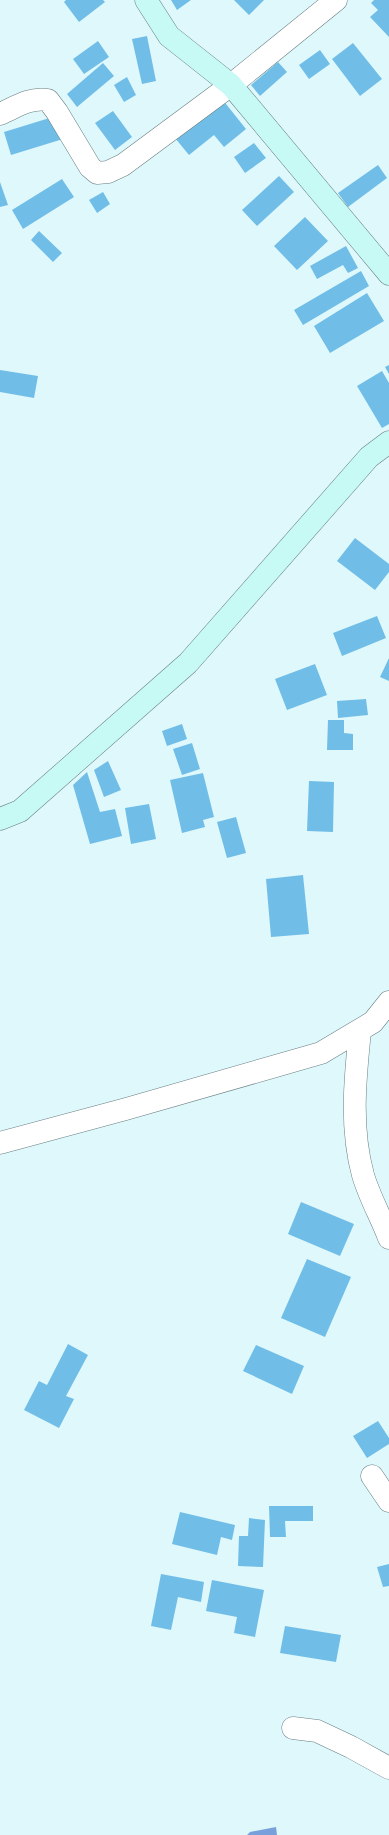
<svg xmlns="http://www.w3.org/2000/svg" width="389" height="1835" font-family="'Exo 2',sans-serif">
  <rect width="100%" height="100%" fill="#dff8fc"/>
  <path fill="#78a1db" d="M276,1827L277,1835H247L250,1832Z"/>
  <path fill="#70bee7" d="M66,0H103L105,2L79,22L64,2Z
    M171,0H191L177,10Z
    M234,0H264L249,15Z
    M374,0H389V37L370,17L378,10L371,3Z
    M147,36L156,81L142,84L132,39Z
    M98,41L109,57L84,74L73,59Z
    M353,43L382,79L360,96L332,59Z
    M320,50L330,64L309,79L299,65Z
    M278,62L287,72L260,96L251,85Z
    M103,63L114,76L77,107L67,94Z
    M127,77L136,95L124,102L114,85Z
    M222,99L246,129L224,147L214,135L189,155L175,138Z
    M113,111L132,137L115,150L95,123Z
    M56,116L63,139L11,155L4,132Z
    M254,143L266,158L245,173L234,157Z
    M378,165L387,178L348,207L338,193Z
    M279,176L294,192L257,226L242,210Z
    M62,179L74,197L23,229L12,210Z
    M0,182L8,205L0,207Z
    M103,192L110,204L97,213L89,200Z
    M305,217L328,241L297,270L274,246Z
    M39,231L62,253L53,262L31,240Z
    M346,246L358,268L348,273L343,265L317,279L310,266Z
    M361,271L369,286L303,325L294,310Z
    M367,293L384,321L330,353L314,326Z
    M389,365V374L385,367Z
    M0,370L38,376L34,398L0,392Z
    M382,371L389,383V424L382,428L357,386Z
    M355,538L389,564V572L375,590L337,561Z
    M377,616L386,638L342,656L333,633Z
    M389,658V681L380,677Z
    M315,664L327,695L287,710L275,679Z
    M366,699L368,715L338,718L337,701Z
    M328,720H344V733L353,734V750H327Z
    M182,724L187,739L167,746L162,731Z
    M192,743L200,769L182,775L173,749Z
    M108,761L121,790L104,797L94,770Z
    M87,772L100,812L115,809L122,836L90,844L73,785Z
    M203,773L214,817L203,820L205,827L182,833L170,780Z
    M309,781L334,782L333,832L307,831Z
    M149,804L156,839L131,844L125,808Z
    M236,817L246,853L227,858L217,822Z
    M303,875L309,934L271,937L266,879Z
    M301,1202L354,1224L340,1256L288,1234Z
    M307,1259L351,1277L325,1337L281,1318Z
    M68,1344L88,1355L66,1396L74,1399L59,1428L24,1410L39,1381L47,1385Z
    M256,1345L304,1366L292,1394L243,1371Z
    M378,1421L389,1438V1444L367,1458L353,1436Z
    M269,1506H313V1521H285L286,1537H270Z
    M180,1512L235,1525L232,1540L221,1537L217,1555L172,1544Z
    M249,1518L265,1520L263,1567L238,1566L239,1536H248Z
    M389,1564V1586L383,1587L377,1567Z
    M161,1574L204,1582L201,1602L178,1597L171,1630L151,1626Z
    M212,1580L264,1590L255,1637L234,1633L237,1617L206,1611Z
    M285,1626L341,1635L336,1662L280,1653Z"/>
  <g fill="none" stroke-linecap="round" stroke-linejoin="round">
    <g stroke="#687e82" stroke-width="23">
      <path id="street" d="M0,114C16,107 30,97 48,100L57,112L90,167L97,173L108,172L123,165L231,85L336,0
        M360,1031C355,1079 350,1128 363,1175C369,1196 381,1217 389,1238
        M0,1143L126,1109L321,1053L373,1022L389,1002
        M372,1476L389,1501
        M293,1728L317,1731L351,1747L389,1768"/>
    </g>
    <g stroke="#687e82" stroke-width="23">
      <path id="secondary" d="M146,0L169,36L231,85L389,274
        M0,819L20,811L188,663L369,457L389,442"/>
    </g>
    <use href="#street" stroke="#fff" stroke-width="22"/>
    <use href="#secondary" stroke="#c8faf5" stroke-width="22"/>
  </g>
</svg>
